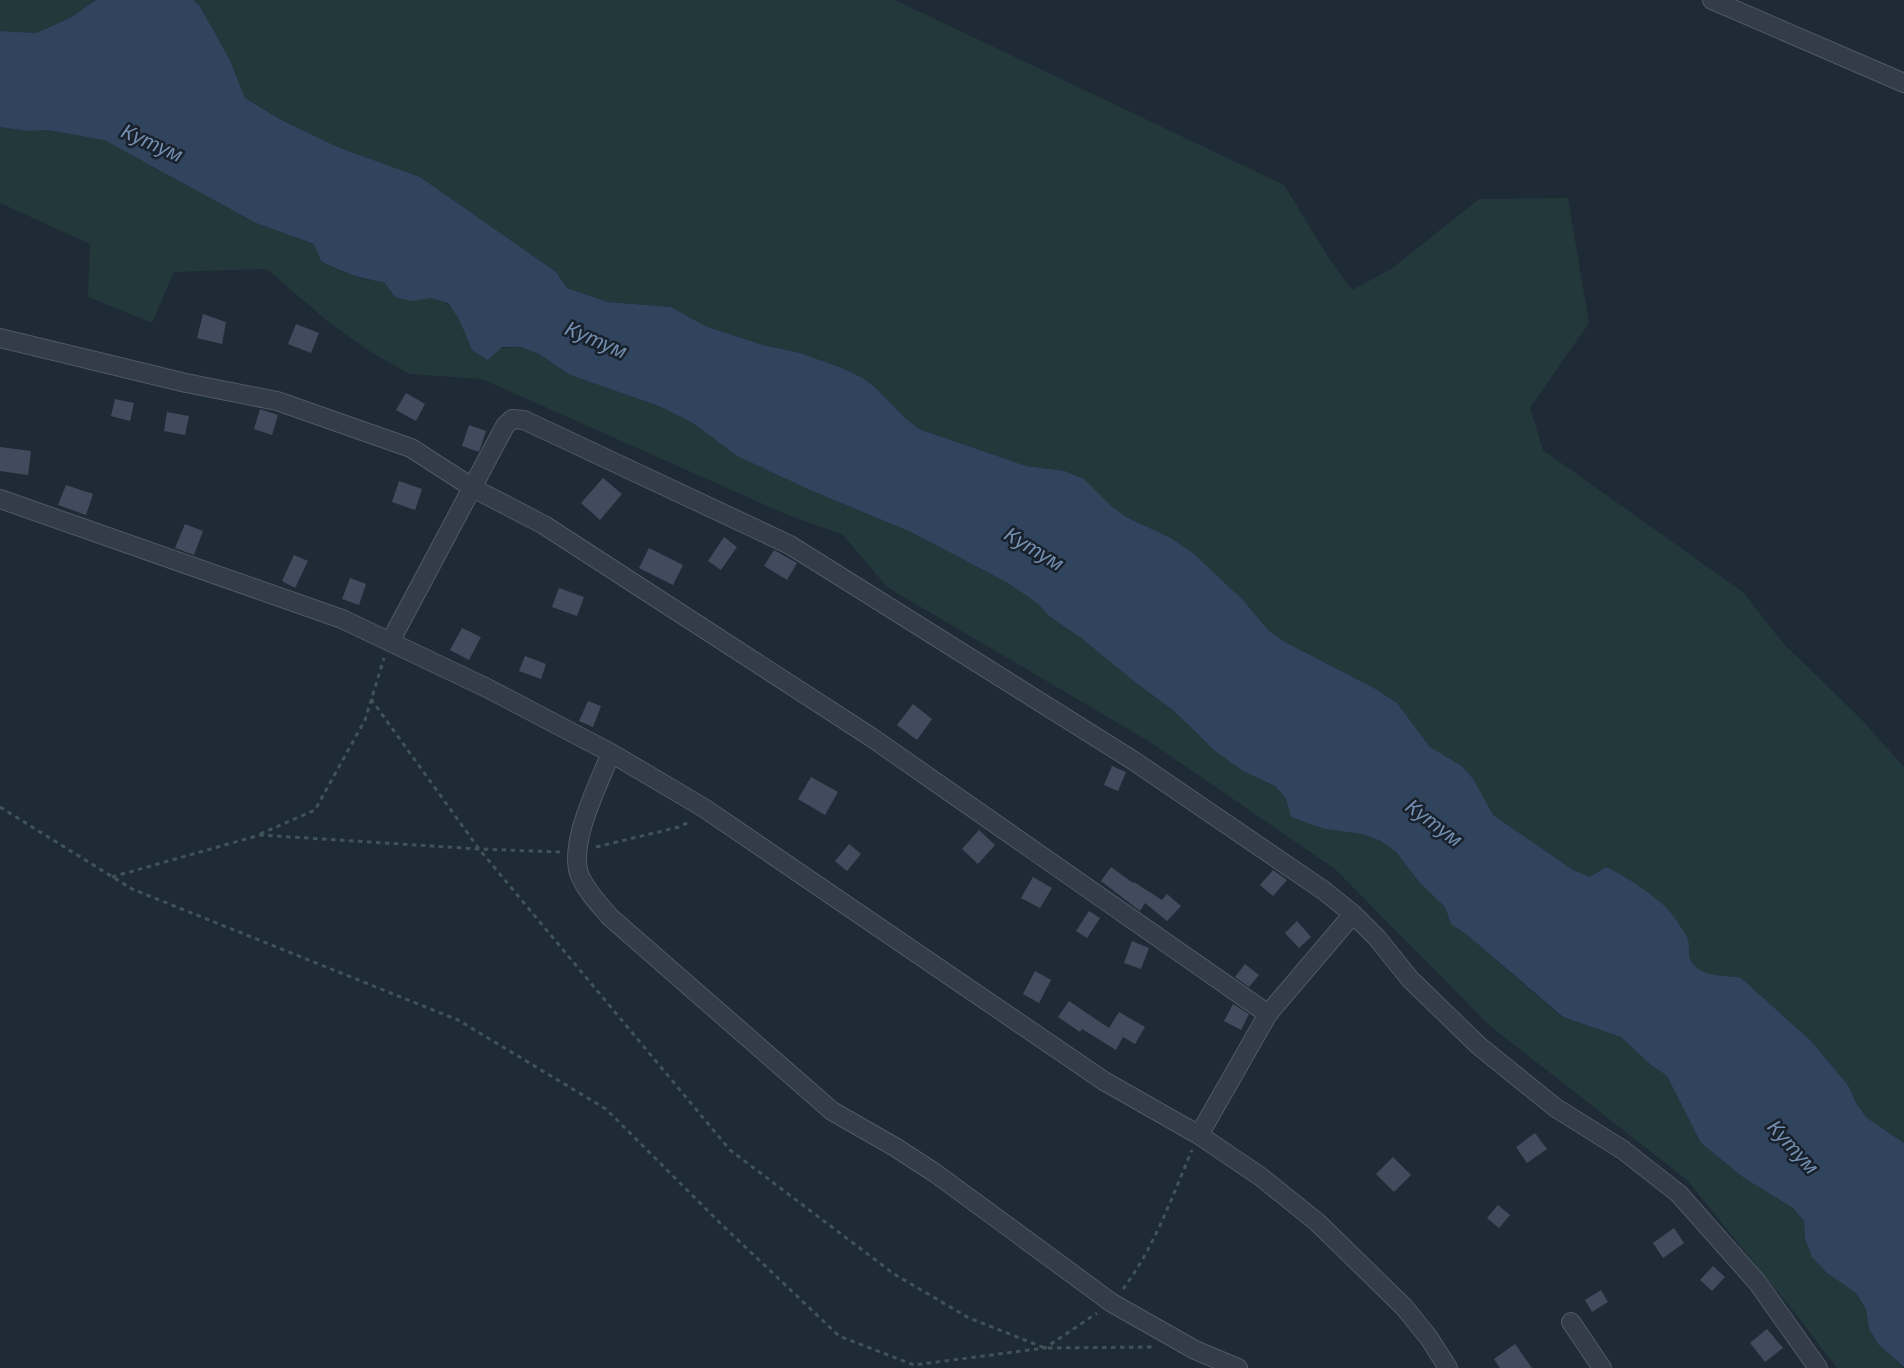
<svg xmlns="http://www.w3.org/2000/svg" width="1904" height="1368" font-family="'Work Sans',sans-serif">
  <rect width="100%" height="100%" fill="#1f2a37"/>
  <path fill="#22383a" d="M0,0H96L70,18L36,33L0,31Z
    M193,0H895L1284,185L1330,260L1352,290L1391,269L1479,199L1568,198L1589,323L1530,408L1543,450L1744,593L1782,642L1861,719L1904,767V1143L1867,1118L1856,1103L1848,1085L1810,1040L1740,977C1724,976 1699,977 1690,960C1688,955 1688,945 1688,940L1590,877L1573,870L1492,815L1474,780L1462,766L1430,747L1397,703L1374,688L1281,640L1267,629L1244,601L1193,553L1169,537L1128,518L1111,506L1084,479L1065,471L1026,466L919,429L904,417L877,389L863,378L842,368L800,353L763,345L705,326L671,307L609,302L567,288L556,272L420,177L340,148L281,120L245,98L230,60L199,5Z
    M0,127L29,131L47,130L104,140L256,223L314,244L321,261L340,271L367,280L384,282L412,301C418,300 425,297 431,298C456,299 464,330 472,350L520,347L539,354L570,375L659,406L693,423L737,456L810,490L911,532L1008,583L1037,603L1049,616L1081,638L1140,686L1173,710L1215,751L1243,771L1275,786L1286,798L1325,829L1362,834L1381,841L1396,852L1420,883L1445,907L1451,924L1466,934L1562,1017L1621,1037L1651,1065L1667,1076L1701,1143L1744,1178L1793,1208L1804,1221L1805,1239L1827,1273L1856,1293L1866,1309L1869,1329L1879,1345L1904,1368H1837L1798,1317L1687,1180L1489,1025L1335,869L1150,742L887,587L842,534L790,516L482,379L410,374L372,353L327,321L267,269L174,272L152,323L88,297L90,244L0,203Z"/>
  <path fill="#30445e" d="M96,0H193L199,5L230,60L245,98L281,120L340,148L420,177L556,272L567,288L608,302L671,307L705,326L763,345L800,353L842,368L863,378L877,389L904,417L919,429L1026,466L1065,471L1084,479L1111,506L1128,518L1169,537L1193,553L1244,601L1267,629L1281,640L1374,688L1397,703L1430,747L1462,766L1474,780L1493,815L1573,870L1590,877L1606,867C1625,876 1658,897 1671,913C1676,920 1685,932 1688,940C1690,946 1688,954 1690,959C1698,977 1724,976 1740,977L1810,1040L1848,1085L1856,1103L1867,1118L1904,1143V1367L1879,1345L1869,1329L1866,1309L1856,1293L1827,1273L1812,1257L1805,1239L1804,1221L1793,1208L1744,1178L1701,1143L1667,1076L1651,1065L1621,1037L1563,1017L1466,934L1451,924L1445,907L1420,883L1396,852L1381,841L1362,834L1325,829L1291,817L1286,798L1275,786L1243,771L1215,751L1173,710L1140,686L1081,638L1049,616L1037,603L1008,583L911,532L810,490L737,456L693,423L659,406L570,375L539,354L520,347H502L488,360L472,350L459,319L448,303L431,298L412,301L395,297L384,282C361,279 341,272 321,261L314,244L256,223L104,140L47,130L29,131L0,127V31L36,33L70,18Z"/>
  <path fill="#404c5d" d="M203,314L226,322L222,344L197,338Z
    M296,324L319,333L311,353L288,344Z
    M406,393L425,404L416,421L396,410Z
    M115,399L134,403L130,421L111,416Z
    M260,409L278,415L272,435L254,429Z
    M167,412L189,416L185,435L164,431Z
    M469,425L486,431L479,452L462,446Z
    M0,447L31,451L28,475L0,471Z
    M603,478L622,494L600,520L581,503Z
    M399,481L422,489L415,510L392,502Z
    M66,485L93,494L86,515L58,505Z
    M185,524L203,531L194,555L175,548Z
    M724,537L737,547L721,570L708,561Z
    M649,548L683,565L673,585L639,568Z
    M774,550L797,563L787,580L764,566Z
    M294,555L308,561L295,588L282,581Z
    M350,578L366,584L359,605L342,599Z
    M559,588L584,597L577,616L552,607Z
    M462,628L481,637L469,660L450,650Z
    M525,656L546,664L541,679L519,671Z
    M588,701L601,706L593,727L579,721Z
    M913,704L932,719L917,740L897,725Z
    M1112,766L1126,772L1118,791L1104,785Z
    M811,777L838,792L825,815L798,799Z
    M979,830L995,845L978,864L962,849Z
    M849,844L861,854L847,871L835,861Z
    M1111,867L1133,883L1134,882L1162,900L1167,894L1181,906L1167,921L1145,903L1140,911L1101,881Z
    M1273,870L1287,880L1273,896L1260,885Z
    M1033,877L1052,888L1040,908L1021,898Z
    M1089,911L1100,918L1087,938L1076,931Z
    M1297,921L1311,937L1299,948L1285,933Z
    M1132,941L1149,948L1141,969L1124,963Z
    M1245,964L1259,975L1249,987L1235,977Z
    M1035,971L1051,980L1039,1003L1023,994Z
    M1069,1001L1109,1028L1119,1012L1145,1027L1135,1044L1123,1037L1116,1050L1082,1029L1080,1032L1058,1017Z
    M1233,1004L1249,1014L1241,1030L1224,1021Z
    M1535,1133L1547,1149L1527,1163L1516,1147Z
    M1393,1157L1411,1175L1394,1192L1376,1174Z
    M1498,1205L1510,1215L1499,1228L1487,1218Z
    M1674,1228L1684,1243L1663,1258L1653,1243Z
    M1713,1266L1725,1277L1712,1291L1700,1280Z
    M1601,1290L1608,1302L1592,1312L1585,1300Z
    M1767,1329L1783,1348L1765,1362L1750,1343Z
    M1515,1344L1532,1368H1500L1494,1359Z"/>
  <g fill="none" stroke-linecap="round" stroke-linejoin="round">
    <g stroke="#505966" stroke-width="20">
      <path id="street" d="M1712,0L1904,83
        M0,338L186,383L277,401L411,448L473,488L544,525L871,737L1268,1014
        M0,499L342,619L487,688L611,753L704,808L1104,1081L1199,1135L1261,1177L1317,1222L1404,1307L1429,1338L1448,1368
        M390,642L505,426L512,419L524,420L790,545L1134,761L1323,890L1353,914L1377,938L1410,979L1479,1046L1556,1108L1623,1150L1679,1194L1757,1282L1818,1368
        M611,753C599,783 567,845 580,876C587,892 599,904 610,917L832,1111L895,1147L935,1173L1112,1303L1195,1350L1238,1368
        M1199,1135L1268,1014L1353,914
        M1571,1322L1602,1368"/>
    </g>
    <path stroke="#3e5456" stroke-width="3" stroke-dasharray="4.5 4.5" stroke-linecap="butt" d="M371,699L479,849L730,1150L894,1274L969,1318L1045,1348L1152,1347
      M0,807L132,889L458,1020L606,1109L720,1223L839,1336L914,1365L1045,1348L1097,1313
      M260,834L315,810L365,720L384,658
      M596,847L679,827L691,821
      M112,877L260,835L479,849L560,852
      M1123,1289C1154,1248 1172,1197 1192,1150"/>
    <use href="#street" stroke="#333c48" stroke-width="18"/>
  </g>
  <g text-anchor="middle" stroke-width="5" stroke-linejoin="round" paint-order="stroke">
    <g font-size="21" font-style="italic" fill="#748eaf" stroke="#18212c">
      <text transform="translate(152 143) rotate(24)" y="7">Кутум</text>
      <text transform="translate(596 340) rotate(23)" y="7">Кутум</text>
      <text transform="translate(1034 549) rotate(31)" y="7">Кутум</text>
      <text transform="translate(1434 823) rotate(37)" y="7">Кутум</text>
      <text transform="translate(1793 1147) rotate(48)" y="7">Кутум</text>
    </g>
  </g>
</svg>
